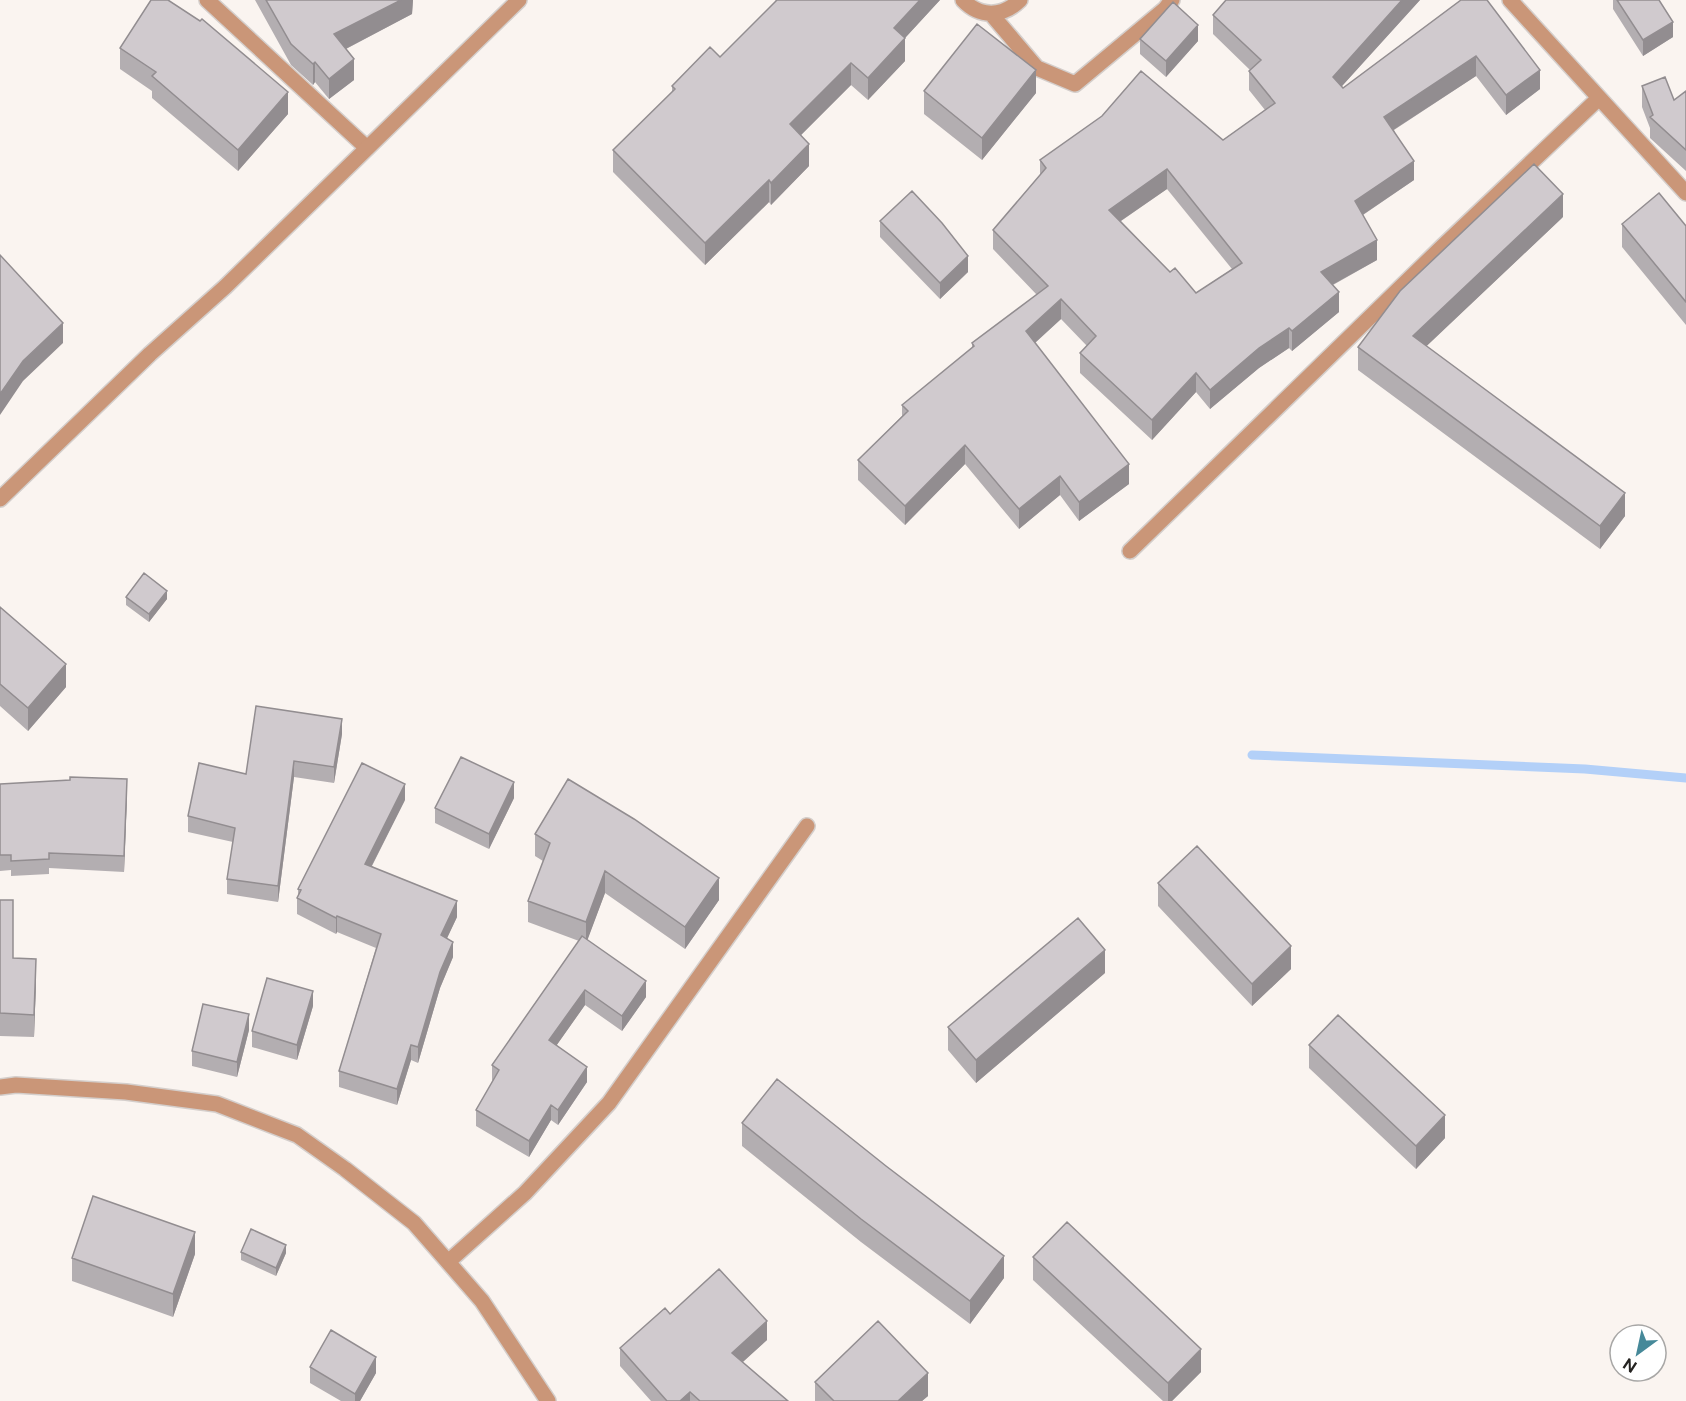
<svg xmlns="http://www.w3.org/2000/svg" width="1686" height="1401" font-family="'Public Sans',sans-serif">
  <rect width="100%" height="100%" fill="#faf4f0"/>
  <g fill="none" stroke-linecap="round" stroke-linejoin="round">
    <path stroke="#b3d0f8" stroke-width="9" d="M1252,755L1585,769L1686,778"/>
    <g stroke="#d4cecb" stroke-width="18">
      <path id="minor" d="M207,0L367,148
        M963,0C980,18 1003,17 1020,0
        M1510,0L1686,193
        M992,15L1037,68L1075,84L1165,9L1172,0
        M1130,551L1443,246L1599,98
        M0,1087L16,1085L126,1092L217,1104L297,1135L345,1169L414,1223L482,1301L548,1401
        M448,1262L525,1193L609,1103L807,826"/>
    </g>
    <g stroke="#d4cecb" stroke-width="18">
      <path id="tertiary" d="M0,499L150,354L225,287L519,0"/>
    </g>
    <use href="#minor" stroke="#ca9678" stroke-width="15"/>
    <use href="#tertiary" stroke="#ca9678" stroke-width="15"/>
  </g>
  <path fill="#b3aeb1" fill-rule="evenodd" d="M255,0H413L412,14L346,49L354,80L329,99L315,82L313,85L291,65Z
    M775,0H940L905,38V61L868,100L851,85L801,135L809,166L771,205L769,202L705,265L613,172V150L672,92V86L720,57L776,1Z
    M1226,0H1420L1341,87L1343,88L1461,0L1540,89L1506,115L1476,76L1394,130L1414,180L1363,215L1377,260L1333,285L1339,312L1292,351L1289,348L1259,368L1210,409L1196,392L1152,440L1080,373V353L1087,346L1061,319L1035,343L1129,484L1079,521L1060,495L1019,529L965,464L905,525L858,480V460L902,416V405L972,348V343L1037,295L993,249V230L1040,175V160L1223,140L1265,110L1249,90V71L1250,70L1213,34V15ZM1167,189L1232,269L1196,293L1170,272L1121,221Z
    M1613,0H1659L1673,37L1643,56L1613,9Z
    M1140,39L1198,41L1166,77L1140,54Z
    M120,48L288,114L238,171L152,98V91L120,69Z
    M1642,86L1674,100L1686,91V171L1650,138V128L1642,107Z
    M924,91L1036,93L982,160L924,114Z
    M1563,217L1426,346L1625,516L1600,549L1358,370V347Z
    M880,221L968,272L940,299L880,237Z
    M1622,224L1686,226V325L1622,247Z
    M126,597L167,599L149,622L126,605Z
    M0,607L66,687L28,731L0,706Z
    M342,734L334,783L294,777L278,902L227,894V879L233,842L188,832V816L246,774Z
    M0,784L127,795L124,872L49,868V874L11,876V870L0,871Z
    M514,798L489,849L435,823V808Z
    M405,800L372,866L457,917L447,938L453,957L440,988L418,1063L411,1060L397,1105L339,1087V1071L376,948L337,932L336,934L297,914V898L298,897V889Z
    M535,834L719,900L685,949L605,893L587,940L646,997L622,1031L585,1005L556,1046L587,1082L558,1125L551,1120L529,1157L476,1126V1110L493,1081L492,1080V1065L579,941L528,922V901L543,861L535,856Z
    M1158,883L1291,969L1252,1006L1158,906Z
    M0,900L13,958L36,982L34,1037L0,1036Z
    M1105,973L976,1083L948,1050V1027Z
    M313,1006L297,1060L252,1047V1031Z
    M249,1030L237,1077L192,1066V1051Z
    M1309,1045L1445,1138L1416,1169L1309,1068Z
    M742,1123L1004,1278L970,1324L861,1242L742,1146Z
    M241,1252L286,1253L276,1276L241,1260Z
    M195,1254L173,1317L72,1281V1258Z
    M1033,1257L1201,1372L1172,1401H1163L1033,1280Z
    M670,1314L767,1340L742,1362L788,1401H651L620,1366V1348Z
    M310,1367L376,1373L360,1401H341L310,1383Z
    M815,1382L928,1396L922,1401H815Z"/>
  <path fill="#928d90" d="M401,0H413L412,14L334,55V34Z
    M920,0H940L894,50V28Z
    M1402,0H1420L1333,96V77Z
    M1673,22V37L1643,56V40Z
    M1198,25V41L1166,77V61Z
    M905,38V61L868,100V78Z
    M1476,56V76L1384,136V117Z
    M354,59V80L329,99V79Z
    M315,62V82L313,85V64Z
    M851,63V85L790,146V124Z
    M1036,70V93L982,160V138Z
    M1540,70V89L1506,115V95Z
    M288,92V114L238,171V150Z
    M809,144V166L771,205V183Z
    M1414,161V180L1355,220V201Z
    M1167,169V189L1109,229V210Z
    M769,180V202L705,265V243Z
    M1563,194V217L1413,359V336Z
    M1377,240V260L1321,291V272Z
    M968,256V272L940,299V283Z
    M1339,292V312L1292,351V331Z
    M1061,299V319L1026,351V331Z
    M63,323V343L23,381L0,415V394L23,361Z
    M1289,328V348L1259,368L1210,409V390L1259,348Z
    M1196,373V392L1152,440V420Z
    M965,445V464L905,525V506Z
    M1129,464V484L1079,521V502Z
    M1060,476V495L1019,529V509Z
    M1625,493V516L1600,549V526Z
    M167,591V599L149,622V614Z
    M66,664V687L28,731V708Z
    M342,719V734L334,783V767Z
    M294,761V777L278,902V886Z
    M127,779V795L124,872V856Z
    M514,782V798L489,849V834Z
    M405,784V800L365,879V864Z
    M605,871V893L586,944V922Z
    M719,878V900L685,949V927Z
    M457,901V917L441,951V935Z
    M337,916V932L336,934V918Z
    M453,942V957L440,988L418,1063V1047L440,972Z
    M1291,946V969L1252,1006V984Z
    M1105,950V973L976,1083V1060Z
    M36,959V982L34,1037V1015Z
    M646,981V997L622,1031V1016Z
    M585,990V1005L549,1056V1040Z
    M313,991V1006L297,1060V1045Z
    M249,1014V1030L237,1077V1062Z
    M411,1045V1060L397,1105V1089Z
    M587,1067V1082L558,1125V1110Z
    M551,1105V1120L529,1157V1141Z
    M1445,1115V1138L1416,1169V1146Z
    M195,1232V1254L173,1317V1294Z
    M286,1245V1253L276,1276V1268Z
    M1004,1256V1278L970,1324V1301Z
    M767,1321V1340L732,1372V1353Z
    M1201,1349V1372L1172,1401H1168V1383Z
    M376,1357V1373L360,1401H355V1394Z
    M928,1373V1396L922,1401H898Z
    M690,1392V1401H680Z"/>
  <path fill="#d0cace" stroke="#928d90" stroke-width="1.5" fill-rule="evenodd" d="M151,0H168L200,21L202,19L288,92L238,150L152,76L156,72L120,48Z
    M266,0H401L334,34L354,59L329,79L315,62L313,64L291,44Z
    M777,0H920L894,28L905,38L868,78L851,63L790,124L809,144L771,183L769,180L705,243L613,150L675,89L672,86L710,47L720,57Z
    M1226,0H1402L1333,77L1343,88L1461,0H1487L1540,70L1506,95L1476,56L1384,117L1414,161L1355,201L1377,240L1321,272L1339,292L1292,331L1289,328L1259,348L1210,390L1196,373L1152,420L1080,353L1096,336L1061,299L1026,331L1129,464L1079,502L1060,476L1019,509L965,445L905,506L858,460L908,411L902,405L974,346L972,343L1048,286L993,230L1046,168L1040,160L1102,116L1141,71L1223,140L1275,103L1249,71L1261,60L1213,15ZM1167,169L1242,263L1196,293L1175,268L1170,272L1109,210Z
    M1617,0H1659L1673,22L1643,40Z
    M1173,2L1198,25L1166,61L1140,39Z
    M977,24L1036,70L982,138L924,91Z
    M1665,77L1674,100L1686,91V150L1650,117L1653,115L1642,86Z
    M1534,164L1563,194L1413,336L1625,493L1600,526L1358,347L1400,291Z
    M912,191L942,223L968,256L940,283L880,221Z
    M1659,193L1686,226V302L1622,224Z
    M0,255L63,323L23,361L0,394Z
    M144,573L167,591L149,614L126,597Z
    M0,607L66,664L28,708L0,684Z
    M256,706L342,719L334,767L294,761L278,886L227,879L235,828L188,816L199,763L246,774Z
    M461,757L514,782L489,834L435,808Z
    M362,763L405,784L365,864L457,901L441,935L453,942L440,972L418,1047L411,1045L397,1089L339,1071L381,934L337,916L336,918L297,898L301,890L298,889Z
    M70,777L127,779L124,856L49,853V859L11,861V855H0V784L70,780Z
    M568,779L634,819L719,878L685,927L605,871L586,922L528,901L550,843L535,834Z
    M1197,846L1291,946L1252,984L1158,883Z
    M0,900H13V958L36,959L34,1015L0,1013Z
    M1078,918L1105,950L976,1060L948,1027Z
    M582,936L646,981L622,1016L585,990L549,1040L587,1067L558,1110L551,1105L529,1141L476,1110L499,1070L492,1065Z
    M267,978L313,991L297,1045L252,1031Z
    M203,1004L249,1014L237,1062L192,1051Z
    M1338,1015L1445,1115L1416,1146L1309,1045Z
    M777,1079L886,1166L1004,1256L970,1301L861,1219L742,1123Z
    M93,1196L195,1232L173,1294L72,1258Z
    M1067,1222L1201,1349L1168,1383L1033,1257Z
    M251,1229L286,1245L276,1268L241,1252Z
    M719,1269L767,1321L732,1353L788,1401H700L690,1392L680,1401H667L620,1348L665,1308L670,1314Z
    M878,1321L928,1373L898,1401H834L815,1382Z
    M331,1330L376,1357L355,1394L310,1367Z"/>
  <g transform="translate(1638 1353) rotate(213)"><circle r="28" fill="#ffffff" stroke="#a8a7a6" stroke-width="1.5"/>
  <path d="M0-4.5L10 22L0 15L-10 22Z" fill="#468999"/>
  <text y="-9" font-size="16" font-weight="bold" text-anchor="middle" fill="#252321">N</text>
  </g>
</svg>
